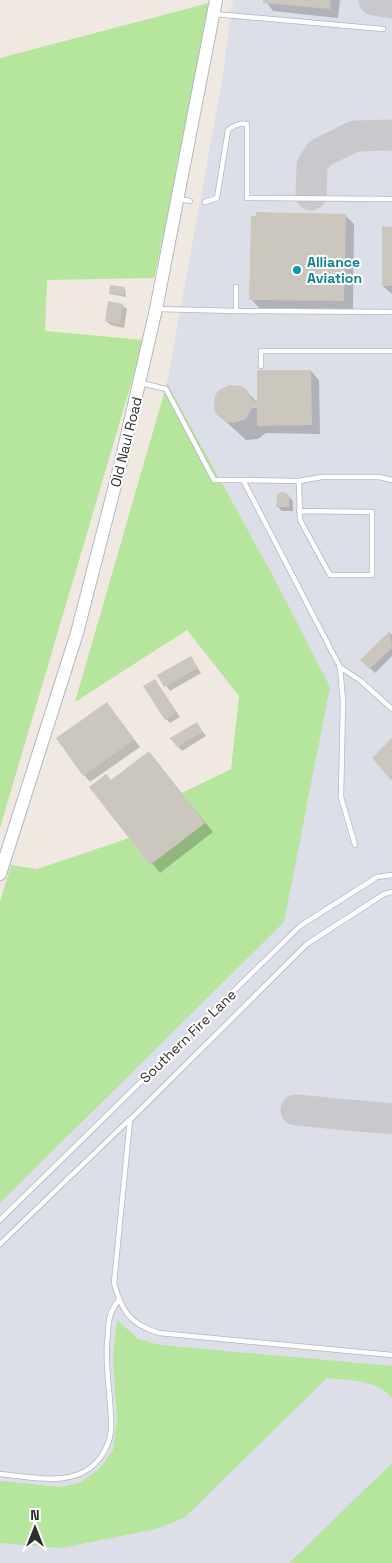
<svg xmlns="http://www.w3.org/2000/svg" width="392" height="1563" font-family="'Space Grotesk',sans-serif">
  <rect width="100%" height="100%" fill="#efe9e1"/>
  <path fill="#dcdee8" d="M233,0H392V1563H0V1196L284,922L273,576L167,383L222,81Z"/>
  <path fill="#b6e59e" d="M209,3L207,31L154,278L47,280L45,331L144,340L0,828V58Z
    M167,383L273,576L330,687L284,922L0,1203V902L11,865L37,869L129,838L150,865L205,823L182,793L231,769L239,696L187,630L75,702Z
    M117,1320L138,1339L160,1345L392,1366V1398C377,1380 349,1380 327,1378L184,1518L156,1529L61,1548L0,1543V1481L61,1487L81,1482L99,1469L113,1450L117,1418L113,1358Z
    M392,1463V1563H289Z"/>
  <path fill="#0003" d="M265,0H340L338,18L273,11Z
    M345,215L354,224L353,309L259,308L251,299Z
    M392,228V294L383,286Z
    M125,288L126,297L110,294Z
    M122,305L127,309L124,328L111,325L106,321Z
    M311,371L319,380L320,434L266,433L258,439L246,440L223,419L246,391L258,403Z
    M285,493L293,501V511H282L278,507Z
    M390,633L392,635V656L375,673L362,660Z
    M191,658L201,673L170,691L159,676Z
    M155,680L180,717L170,723L166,719Z
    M107,703L140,747L90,782L84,775Z
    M196,723L206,736L182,751L178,747Z
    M149,753L213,832L160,873L91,788L111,781Z"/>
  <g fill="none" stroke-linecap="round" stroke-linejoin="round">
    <path stroke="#c9c8cc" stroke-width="31" d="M374,0L392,3
      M311,195L312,165L320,153L355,136L392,135
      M296,1110L392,1119"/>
  </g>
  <path fill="#cbc7bf" d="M263,0H331L330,9L263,3Z
    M256,212L346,214L344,301L249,300L251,216H256Z
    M382,226L392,227V286H382Z
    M110,285L125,287L124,295L109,294Z
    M108,301L123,304L120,324L105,321Z
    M257,370H311L312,425L257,426V408H252L246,419L234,423L227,422L217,415L214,409L215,396L218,391L229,385L242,386L247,390L253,401H257Z
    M280,492H285L289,495V507H276L277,495Z
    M390,631L392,648L369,669L360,660Z
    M191,656L198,668L164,687L157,675Z
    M155,679L176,712L165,720L143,686Z
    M107,702L134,740L83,776L56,738Z
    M197,722L203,732L177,747L170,738Z
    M392,738V781L372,758Z
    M149,751L205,823L150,865L89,787L106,774L111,780Z"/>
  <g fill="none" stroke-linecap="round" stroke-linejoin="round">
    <g stroke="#b4b7c1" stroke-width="6">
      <path id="lane" d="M215,14L383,29
        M179,199L190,201
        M205,202L217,198L228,130C234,125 240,123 247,124V198L392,199
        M236,287V311L392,312
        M157,309L236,311
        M261,366V351H392
        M141,383L166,389L214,480H243L340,667
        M243,480L299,481L322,477H379L392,480
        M299,511L372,512V575H330L300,520L299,481
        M355,845L341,797L343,701L340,667L361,681L392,709
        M392,892L384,894L307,944L130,1120L114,1283C122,1312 130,1324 159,1333L392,1355
        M0,1220L300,926L377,877L392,875
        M0,1244L129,1120
        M0,1474C32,1477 77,1489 100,1458C106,1450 110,1441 111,1430C112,1401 105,1372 107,1343C109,1325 107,1315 118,1301"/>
    </g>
    <g stroke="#b4b7c1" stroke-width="14">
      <path id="secondary" d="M0,874L77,633L120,466L156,309L216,0"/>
    </g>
    <use href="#lane" stroke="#fff" stroke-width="4.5"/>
    <use href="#secondary" stroke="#fff" stroke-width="12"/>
  </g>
  <circle fill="#0f9aa8" stroke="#fff" stroke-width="2" cx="297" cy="270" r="5"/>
  <g text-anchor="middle" stroke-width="4" stroke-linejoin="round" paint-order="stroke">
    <g font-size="14" font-weight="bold" fill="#0d838f" stroke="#fff" text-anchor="start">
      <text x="307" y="267">Alliance<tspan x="307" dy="16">Aviation</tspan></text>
    </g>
    <g font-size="14" fill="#2e2e2e" stroke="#fff">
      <text transform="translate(126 442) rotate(-76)" y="5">Old Naul Road</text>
      <text transform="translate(188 1036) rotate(-44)" y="5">Southern Fire Lane</text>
    </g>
  </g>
  <g transform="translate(35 1528)" stroke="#ffffff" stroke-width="4" paint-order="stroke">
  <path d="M0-4L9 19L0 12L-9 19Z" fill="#2e2e2e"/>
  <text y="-8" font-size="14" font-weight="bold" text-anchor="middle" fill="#2e2e2e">N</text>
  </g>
</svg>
